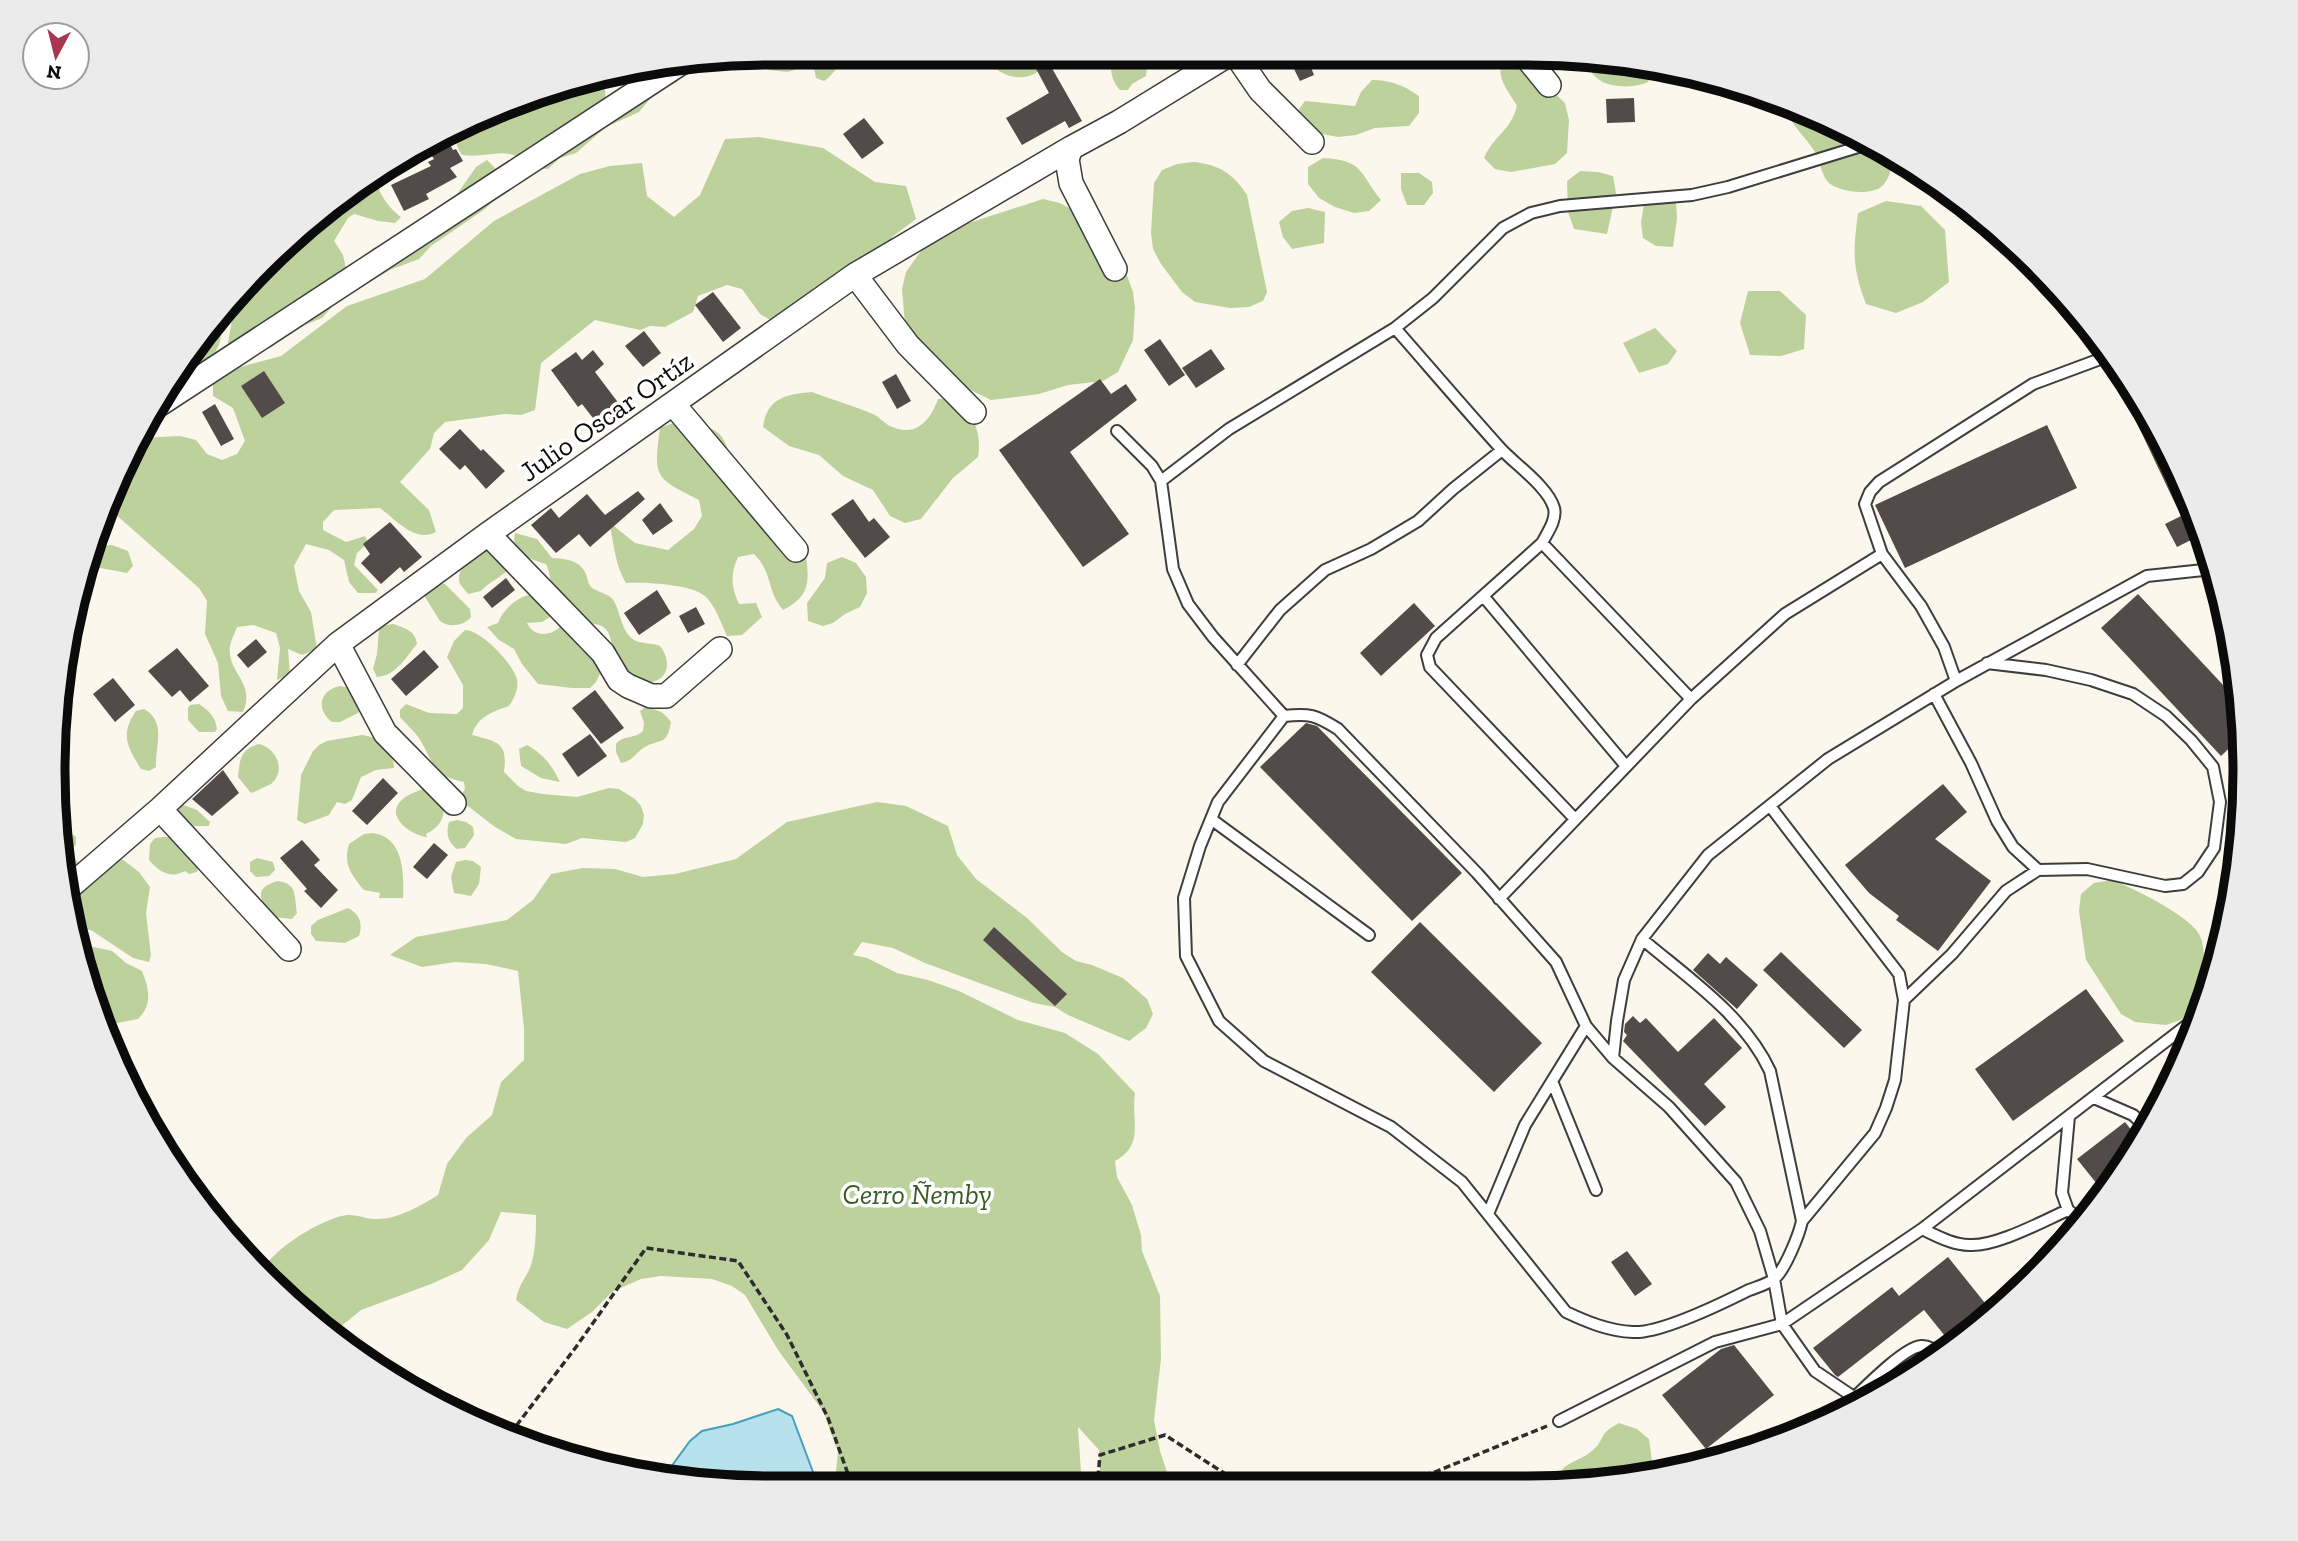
<svg xmlns="http://www.w3.org/2000/svg" width="2298" height="1541" font-family="'Zilla Slab',serif">
  <rect width="100%" height="100%" fill="#fcf7ec"/>
  <path fill="#bcd19c" d="M1442,53C1425,66 1396,69 1378,54Z
    M1507,53H1531L1552,91L1565,103L1569,120L1567,153L1555,164L1511,172L1495,169L1484,158C1494,135 1510,132 1517,106C1506,87 1492,74 1507,53Z
    M1148,55L1146,76L1132,84L1128,90H1120C1111,81 1110,68 1111,56Z
    M996,56H1048C1042,81 1011,83 994,67Z
    M842,57L843,61C836,68 832,76 824,81L816,78L812,58Z
    M891,57H944L942,65C925,69 904,74 891,57Z
    M767,58H799L795,70L787,72L769,70Z
    M1588,58L1644,64V70L1652,74L1648,82C1628,91 1587,88 1588,58Z
    M645,69L677,74V82L655,93L639,112L606,127L576,153L560,158L548,169L532,168C508,142 491,159 462,155C457,148 454,141 459,132L494,124L505,115L506,107C534,94 575,70 605,90L606,107L636,85L634,77L636,70Z
    M1372,80C1391,80 1403,85 1419,96V113L1409,126L1375,128L1356,135L1338,137L1302,130L1295,115L1305,101L1355,106L1361,92Z
    M1784,106L1845,127L1895,158C1891,167 1890,180 1881,187C1869,196 1838,192 1828,182C1820,173 1821,161 1815,152C1805,136 1790,124 1784,106Z
    M759,137L823,148L875,182L906,186L916,219L892,237L889,248L774,322L760,314L742,289L727,285L698,296L693,312L665,327L650,326L640,330L595,320L541,363L535,410L521,415L505,414L445,422L434,433L430,449L400,482L429,510L436,532C415,543 396,520 380,508L334,510L323,522V530L346,542L365,536L368,543L357,553L354,565L378,590L375,593H358L349,582L344,560L329,550L306,544L294,566L299,591L311,612L317,649L302,655L288,649L290,674L277,680L280,648L276,633L253,625L237,627C234,635 228,646 230,654C232,675 255,685 243,712L228,711L221,696L218,663L205,634L207,601L199,588L114,513L102,510L107,496L141,438L180,436L196,440L207,454L222,460L237,454L245,441L233,408L213,396V379L218,373L281,356L347,306L425,279L494,221L580,174L610,166L642,163L647,196L674,217L700,195L725,139Z
    M1323,158C1363,160 1359,172 1381,200L1369,211L1354,213L1335,207L1319,198L1308,184V167Z
    M487,160L497,170L498,196L485,209L431,246L419,259L390,270L370,282L364,278L363,262L373,248L391,243L453,200L476,167Z
    M1194,162C1219,165 1233,173 1247,195L1267,292L1263,301L1249,307L1230,308L1195,302L1182,292L1161,264L1153,249L1151,233L1154,183L1162,170L1177,164Z
    M383,168C381,173 378,179 378,185C379,195 393,212 401,217L395,223L378,221L354,214L348,218L334,241L343,255L350,287L322,318L305,325L270,348L232,349L228,343L232,320L235,313L225,308L297,231L317,218V215L371,174Z
    M1580,171L1598,172L1613,176L1616,193L1607,234L1574,229L1568,212L1567,181Z
    M1401,173H1419L1432,182L1433,193L1424,205H1407L1401,189Z
    M1659,198L1676,202L1677,218L1673,247L1656,246L1643,238L1641,222L1644,205Z
    M1043,199L1060,203L1089,219L1116,245L1133,292L1135,308L1133,340L1118,372L1103,381L1068,385L1039,394L991,400L942,376L905,324L902,289L906,272L926,244L938,233Z
    M1886,201L1921,206L1945,230L1949,282L1923,302L1896,313L1866,304C1852,267 1853,252 1858,213Z
    M1308,208L1325,212L1324,243L1292,249L1283,237L1279,222L1292,211Z
    M1748,291H1780L1806,315L1804,349L1781,356L1750,355L1740,323Z
    M211,323L220,328C226,357 193,370 173,383L201,333Z
    M1655,328L1677,351L1668,364L1639,373L1623,343Z
    M812,392C833,400 855,406 875,415C880,418 883,422 888,425C914,439 930,422 938,399L955,398C974,414 982,433 978,457L953,478L921,519L905,523L890,516L873,490L843,476L819,455L789,446L763,427C767,398 786,394 812,392Z
    M676,422C715,427 727,427 731,469L806,557C810,584 808,597 783,610C766,589 773,573 754,554L738,557C730,575 731,586 739,604L756,603L762,617L742,635L727,636C721,623 716,607 706,597C693,584 644,582 626,583C615,566 614,543 609,522L635,543L668,550L694,529L702,516L699,500C655,478 653,478 660,428Z
    M515,533L537,539L552,558C564,559 578,559 585,572C588,577 587,582 591,587C598,593 609,593 614,601C621,614 621,631 634,640C641,644 652,643 660,646C670,658 671,678 652,682C645,683 636,679 629,677C624,669 613,656 612,647C609,625 603,624 581,623C574,643 573,645 590,655C595,657 599,663 603,667L596,682L590,688H572L538,684L522,664L514,649L499,640L487,627L498,623C503,609 518,596 533,594L551,612L550,617L542,622L527,623C533,636 548,637 559,628C558,614 554,606 552,593C550,583 551,574 546,564C529,558 510,555 515,533Z
    M112,545L128,551L133,566L127,573L95,567L96,551L103,546Z
    M487,546L505,558L507,571C498,579 489,582 481,591L468,594L460,584C456,571 465,563 476,557L479,550Z
    M842,557L856,563L866,577L867,593L860,607L845,614L833,623L823,626L808,621L807,603L825,578L827,563Z
    M433,584H445L470,609L471,617C464,626 449,628 440,621L425,597L426,593Z
    M394,624C406,629 415,630 417,644C406,657 396,676 377,677L373,669L377,654L379,629L386,625Z
    M465,630C481,630 514,664 517,680C519,689 514,698 509,706C492,712 477,717 472,735C498,742 508,742 504,772L518,786L526,791L543,794L577,797L609,788L619,789L635,799L641,806L644,815L643,824L635,838L626,842L582,838L566,844L516,839L495,827L464,803L461,796L465,789L464,782C431,775 435,764 419,738C414,731 406,724 400,717V710L406,704L429,713L457,714L463,708V685L447,657L454,641Z
    M340,686L358,690L361,706L358,713L340,722H332C315,709 320,690 340,686Z
    M60,688C70,698 70,713 62,724L54,721Z
    M199,704C209,711 215,716 217,729L215,732H199L188,720V708L190,705Z
    M644,708C657,709 663,711 671,722C667,746 661,738 645,747C635,753 633,761 621,763L616,752V744C623,735 635,739 643,731L644,723L640,711Z
    M144,709C167,722 155,746 156,767L149,771L141,769C127,747 120,734 136,711Z
    M362,735C382,738 393,747 394,768L376,770L361,777L352,800L345,804L337,802L329,815L305,824L297,820L301,775L313,751L319,745L327,741Z
    M259,744C276,748 287,770 271,784C267,786 254,792 251,793L238,777C240,759 240,749 259,744Z
    M527,745C543,754 552,765 560,782L541,778L521,766L519,749Z
    M2245,761V770L2240,826L2235,803L2234,769Z
    M425,788L443,802C446,817 440,827 426,834L427,837C413,836 387,819 399,803C405,795 416,792 425,788Z
    M877,802L906,806L948,826L957,855L976,879L1027,918L1062,952L1076,961L1092,965L1123,978L1147,999L1153,1014L1146,1028L1129,1041L1068,1015L1055,1007L1034,1003L925,963L893,948L862,942L853,955L867,958L897,973L928,980L959,991L1018,1020L1065,1033L1098,1054L1135,1093C1131,1122 1145,1144 1115,1161L1117,1177L1132,1205L1141,1235L1142,1251L1160,1296L1161,1359L1154,1420L1160,1451L1170,1481C1199,1477 1220,1472 1245,1488H1101L1099,1450L1078,1427L1082,1488H842L836,1471L838,1452L823,1411L778,1350L745,1295L732,1286L712,1279L661,1276L641,1279L612,1292L592,1312L567,1329L544,1322L516,1300C519,1284 524,1281 530,1268C536,1252 536,1231 536,1215L501,1212L489,1240L462,1270L431,1284L361,1310L329,1336L260,1274C271,1250 320,1219 347,1215C357,1214 368,1220 379,1219C400,1218 420,1206 438,1195L447,1164L466,1138L492,1115L501,1082L524,1060V1029L518,971L486,964L455,962L422,967L390,955L416,937L507,920L533,900L551,874L583,868L615,869L643,877L675,874L736,859L787,822Z
    M181,804L197,810L210,822L209,826H190L179,814L178,806Z
    M457,820L466,822L473,827L474,835L465,848L457,849C447,841 446,833 449,822Z
    M61,831L69,832L76,837V845L69,849L78,863L73,877L66,873L64,877Z
    M373,833C404,837 404,874 403,898H379L380,893L364,890C351,875 343,864 349,844L364,834Z
    M163,837H181L199,864L197,872L189,874L185,871C171,879 159,872 149,860L150,844L155,838Z
    M118,856L139,872L150,887L146,913L151,955L149,962L133,958L91,930L71,927L66,899Z
    M257,858L273,862L275,870L269,876L256,877L250,871V862Z
    M465,860L473,861L481,867L479,884L471,896L454,893L451,877L456,862Z
    M2111,880C2132,887 2188,915 2199,934C2209,951 2202,997 2194,1015L2166,1025L2135,1022L2121,1014L2086,960L2079,911L2081,894L2094,883Z
    M278,881C298,884 294,896 297,913L292,919L273,917C260,901 252,888 278,881Z
    M348,908C360,914 363,924 359,936L345,943L316,941L311,934V926L318,920Z
    M94,947L112,951L126,963L142,971C149,989 153,1004 138,1019L102,1026L91,1002L80,960L86,950Z
    M1619,1423L1637,1429L1649,1439L1654,1476L1556,1486C1559,1459 1580,1464 1595,1448C1600,1444 1601,1438 1605,1433C1608,1429 1614,1426 1619,1423Z"/>
  <path fill="#b7e2ed" stroke="#489fbb" stroke-width="2" d="M778,1409L792,1416L819,1488H770L663,1478L690,1441L702,1431L733,1424Z"/>
  <path fill="#524b49" d="M1045,56L1082,121L1069,128L1065,121L1022,145L1006,118L1049,93L1033,63Z
    M1308,60L1314,75L1300,81L1293,67Z
    M1634,98L1635,122L1607,123L1606,99Z
    M864,118L884,143L862,159L843,134Z
    M446,137L453,150L456,149L463,161L450,168L457,177L426,194L429,199L404,211L391,185L431,166L428,162L434,159L426,147Z
    M713,292L741,328L723,342L695,305Z
    M644,331L661,353L643,367L625,346Z
    M1160,339L1185,375L1169,386L1144,350Z
    M1211,349L1225,369L1196,388L1182,368Z
    M593,350L604,364L595,372L623,409L600,427L582,404L578,407L551,370L576,352L582,360Z
    M264,371L285,403L262,418L241,386Z
    M896,374L911,401L897,409L882,382Z
    M1100,379L1111,394L1126,384L1137,400L1070,452L1129,534L1083,567L999,450Z
    M215,404L234,439L221,446L202,412Z
    M2147,413L2191,495L2207,549L2199,552L2193,539L2177,547L2165,524L2181,516L2135,419Z
    M2047,425L2077,488L1905,568L1875,505Z
    M460,429L481,451L483,449L505,471L486,489L465,465L460,470L439,449Z
    M638,491L645,499L590,547L579,534L556,553L531,525L551,508L559,518L587,494L605,515Z
    M853,499L869,522L874,518L890,537L865,558L831,514Z
    M660,503L673,521L653,535L642,520Z
    M390,522L422,557L404,572L400,567L381,584L361,563L370,554L363,544Z
    M506,578L515,590L492,608L483,597Z
    M657,590L671,613L639,635L624,613Z
    M2138,594L2239,702L2242,736L2221,756L2101,628Z
    M1414,603L1435,626L1381,676L1360,653Z
    M696,607L705,624L688,633L679,616Z
    M256,639L267,652L248,668L237,655Z
    M177,648L209,686L190,702L180,690L172,697L148,671Z
    M424,650L439,667L406,696L391,679Z
    M113,678L135,705L115,722L93,694Z
    M595,690L624,728L601,744L572,708Z
    M1306,723L1317,726L1462,873L1412,921L1260,767Z
    M590,734L607,756L578,777L562,754Z
    M223,770L239,793L212,816L192,799Z
    M383,778L398,793L367,825L352,811Z
    M1943,784L1967,812L1935,839L1991,881L1938,951L1896,920L1899,916L1869,893L1845,865Z
    M302,840L320,860L314,865L338,890L321,908L304,891L307,889L280,858Z
    M434,843L448,855L427,879L413,867Z
    M1420,922L1542,1043L1494,1092L1371,972Z
    M994,927L1067,994L1055,1006L983,940Z
    M1781,952L1862,1030L1844,1048L1763,970Z
    M1708,953L1720,964L1726,957L1758,985L1737,1009L1693,970Z
    M2086,989L2124,1041L2013,1121L1975,1069Z
    M1633,1016L1640,1023L1646,1018L1678,1052L1714,1018L1742,1048L1704,1084L1726,1107L1705,1126L1623,1041L1627,1035L1624,1032L1625,1024Z
    M2125,1122L2140,1141L2125,1169L2105,1194L2077,1159Z
    M1627,1251L1652,1284L1635,1296L1611,1262Z
    M1948,1257L1993,1313L1953,1346L1924,1310L1838,1377L1835,1375L1813,1348L1892,1287L1899,1296Z
    M1734,1345L1774,1395L1706,1449L1662,1395L1721,1349Z"/>
  <g fill="none" stroke-linecap="round" stroke-linejoin="round">
    <g stroke="#3e3e3e" stroke-width="14">
      <path id="service" d="M1395,328C1430,368 1465,409 1501,449C1516,465 1548,487 1554,508C1557,520 1547,533 1542,543L1436,638L1427,655L1430,667L1575,819
        M1117,431L1152,466L1161,481L1173,569L1188,604L1213,637L1284,716
        M1161,481L1229,429L1395,328L1433,298L1503,228L1531,213L1560,206L1692,195L1728,187L1871,143
        M1542,543L1691,699
        M1484,597L1626,766
        M1237,665L1280,610L1325,570L1371,549L1418,521L1453,489L1502,450
        M1956,681L1944,647L1921,606L1882,554L1865,504L1870,492L1879,482L2033,384L2111,355
        M1934,694L1971,763L1997,821L2013,847L2038,870
        M1770,806L1899,974L1904,1000L1895,1080L1886,1108L1875,1133L1802,1221
        M1211,819L1369,935
        M1499,899L1691,699L1785,614L1882,554
        M1642,939C1688,978 1744,1015 1770,1071L1802,1221C1799,1235 1785,1270 1774,1279C1768,1284 1757,1287 1749,1290C1723,1303 1660,1334 1633,1332C1609,1331 1587,1322 1566,1312L1462,1182L1391,1127L1264,1061L1219,1021L1186,956L1184,898L1200,846L1218,802L1284,716C1309,713 1316,715 1338,729L1477,873L1556,962L1586,1026L1613,1058L1669,1107L1736,1182L1760,1231L1774,1279L1782,1324L1815,1371L1861,1402
        M1904,1000L1952,954L2006,891L2038,870L2087,869L2165,886L2183,884L2198,872L2214,848L2220,802L2213,767L2191,740L2166,716L2133,694L2091,680L2046,670L1987,663
        M1613,1058L1617,1021L1624,980L1642,939L1708,855L1828,759L1956,681L2147,576L2213,569
        M1552,1081L1596,1190
        M2094,1098L2133,1115L2147,1128
        M2068,1210L2062,1193L2069,1116
        M1488,1214L1525,1125L1586,1026
        M1922,1229L2200,1015
        M1835,1416C1852,1401 1902,1347 1921,1346C1929,1345 1935,1351 1941,1356
        M1559,1421L1715,1342L1782,1324L1922,1229C1937,1236 1953,1245 1969,1245C1996,1247 2043,1221 2068,1210L2082,1221"/>
    </g>
    <g stroke="#3e3e3e" stroke-width="26">
      <path id="minor" d="M1523,53L1549,85
        M1236,55L1260,90L1312,142
        M1071,148L1067,159L1071,183L1115,269
        M855,275L908,345L974,412
        M160,404L687,59
        M674,405L796,550
        M488,534L603,653L619,680L628,686L651,696H666L720,649
        M338,644L385,733L454,803
        M160,809L289,949
        M65,891L160,809L338,644L488,534L855,275L1071,148L1119,122L1228,55"/>
    </g>
    <path stroke="#2d2d2d" stroke-width="3.5" stroke-dasharray="7 3.5" stroke-linecap="butt" d="M510,1434L576,1347L646,1248L738,1261L787,1335L828,1418L853,1488
      M1097,1488L1100,1455L1165,1435L1247,1488
      M1373,1488L1435,1472L1547,1426"/>
    <use href="#service" stroke="#fff" stroke-width="10"/>
    <use href="#minor" stroke="#fff" stroke-width="23"/>
  </g>
  <g text-anchor="middle" stroke-width="7" stroke-linejoin="round" paint-order="stroke">
    <g font-size="28" fill="#0b0b0b" stroke="#fff">
      <text transform="translate(606 416) rotate(-35)" y="10">Julio Oscar Ortíz</text>
    </g>
    <g font-size="28" font-style="italic" fill="#385a25" stroke="#fff">
      <text x="917" y="1204">Cerro Ñemby</text>
    </g>
  </g>
  <path d="M0 0H2298V1541H0ZM770 65H1528A705 705 0 0 1 2233 770V771A705 705 0 0 1 1528 1476H770A705 705 0 0 1 65 771V770A705 705 0 0 1 770 65Z" fill="#ebebeb" fill-rule="evenodd"/>
  <path fill="none" stroke="#0b0b0b" stroke-width="9" d="M770 65H1528A705 705 0 0 1 2233 770V771A705 705 0 0 1 1528 1476H770A705 705 0 0 1 65 771V770A705 705 0 0 1 770 65Z"/>
  <g transform="translate(56 56) rotate(187)"><circle r="33" fill="#ffffff" stroke="#9d9d9d" stroke-width="2"/>
  <path d="M0-5L12 26L0 18L-12 26Z" fill="#a9364e"/>
  <text y="-10" font-size="19" font-weight="bold" text-anchor="middle" fill="#0b0b0b">N</text>
  </g>
</svg>
